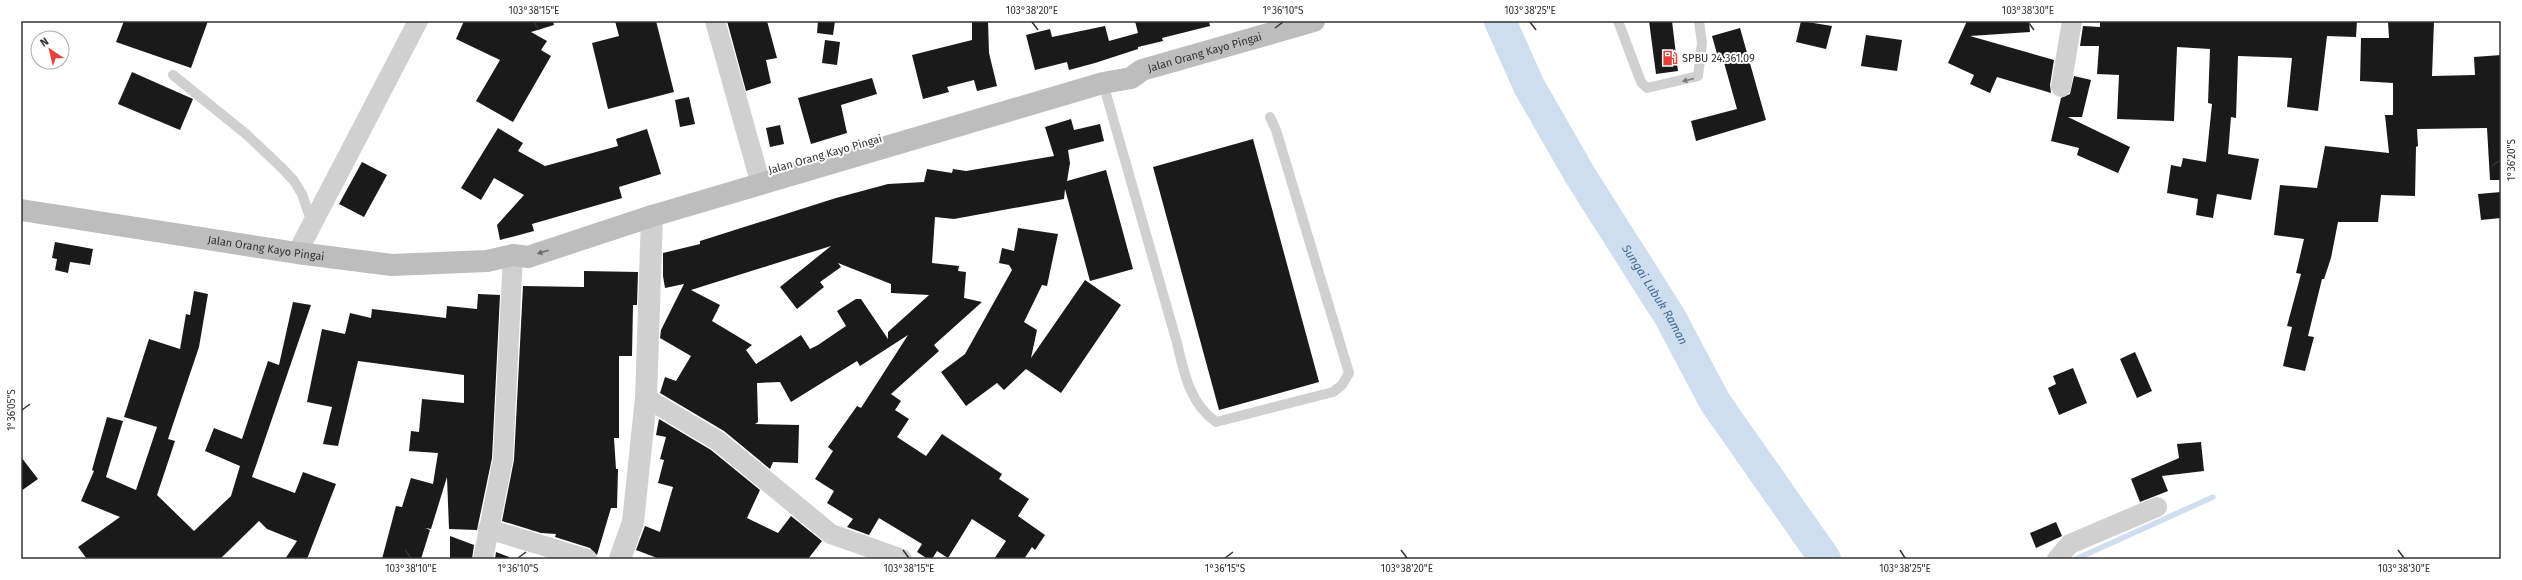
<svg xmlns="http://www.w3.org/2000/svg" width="2522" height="580" font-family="'Fira Sans',sans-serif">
  <rect width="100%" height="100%" fill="#fff"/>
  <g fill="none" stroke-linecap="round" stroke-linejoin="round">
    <path stroke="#cfdeee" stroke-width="5.5" d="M2076,559L2213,497"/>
    <path stroke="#cfdeee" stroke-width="32" id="s1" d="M1500,21L1529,86L1580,175L1670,317L1715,402L1825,559"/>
  </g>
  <path fill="#1a1a1a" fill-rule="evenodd" d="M124,21H208L191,68L116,42Z
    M464,21H553L554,25L531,32L547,41L541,50L551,56L513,122L476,101L500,60L456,39Z
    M615,21H656L674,92L608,109L592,43L619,36Z
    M727,21H767L777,58L766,60L771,83L746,91Z
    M818,21H835L833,35L817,33Z
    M972,21H988L989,53L997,86L977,91L974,80L947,87L949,92L923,99L912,55L972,40Z
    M1135,21H1209L1210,26L1162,38L1163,41L1138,47V49L1095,63L1069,70L1067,62L1035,70L1026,35L1050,29L1052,37L1105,26L1109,41L1138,33Z
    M1649,21H1672L1678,71L1656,74Z
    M1801,21L1832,26L1826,49L1796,42Z
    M1967,21H2029L2030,32L1970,36L2054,60L2050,85L2051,93L1997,77L1990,93L1970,84L1974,75L1948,63Z
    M2100,21H2357L2356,37L2327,36L2318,111L2287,107L2292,58L2238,56L2236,118L2231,117L2228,154L2259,159L2251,200L2217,194L2213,218L2196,215L2198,199L2167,193L2171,165L2181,167L2183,158L2206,162L2212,104L2208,103L2210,49L2177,47L2174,121L2117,119L2119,75L2097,74L2099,46H2080L2083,26L2100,27Z
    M2388,21H2434L2432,76L2475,75L2474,57L2501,55V180H2490L2487,128L2417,129L2418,146L2416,147L2415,196L2381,195L2378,222H2338L2331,258L2324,279H2322L2308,336L2314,337L2305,371L2283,366L2292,327L2287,326L2301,274L2296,273L2304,239L2274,235L2280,185L2317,188L2325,146L2389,153L2385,115H2393V83L2360,81L2361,38H2389Z
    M1740,28L1766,120L1696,141L1691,121L1737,109L1723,59L1719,61L1712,36Z
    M1866,35L1902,40L1897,71L1861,66Z
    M825,40L840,42L837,65L822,63Z
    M132,72L193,99L180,130L118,104Z
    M2074,76L2091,80L2082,117H2068L2130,147L2118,173L2077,155L2079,148L2051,141L2061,98L2070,94Z
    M872,78L877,94L841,105L847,133L811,144L798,98Z
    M689,97L695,124L680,127L675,100Z
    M1071,119L1074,130L1100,124L1104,141L1068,150L1070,163L1067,181L1106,170L1133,269L1090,281L1065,189L1064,199L954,219L935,217L932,263L959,266L958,271L966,272L964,298L982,302L934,345L939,351L891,394L901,401L895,410L909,419L897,437L926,456L942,434L1002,474L999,479L1029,499L1018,516L1045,535L1035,550L1032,547L1024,559H994L1006,541L972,519L948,558L937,551L932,559H928L917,552L922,544L879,518L869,535L847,527L853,519L827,503L834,491L815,479L833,451L828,447L857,406L861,408L908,335L860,366L857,361L791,402L780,382L757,383L758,422L755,424L799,425L798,463L773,462L770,469L724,431L660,393L665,377L676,381L691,356L660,338L661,330L684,284L665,288L663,276V253L700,244V241L836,198L888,184L924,182L927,169L952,173L953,169L966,171L1054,156L1045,127ZM831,246L780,287L797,309L824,287L820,282L841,267L838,263L891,284V293L929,295L888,332V339L861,299H856L837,311L846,326L818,345L810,349L801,335L756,364L746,350L752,345L712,321L720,305L691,290Z
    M780,125L784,144L770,147L766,128Z
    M498,128L523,143L518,151L545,166L618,146L616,139L647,129L661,174L619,187L622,198L532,224L534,231L500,240L497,225L524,195L494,178L481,200L461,188Z
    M1253,139L1319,382L1219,410L1153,167Z
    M362,162L387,175L364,217L339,204Z
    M2501,192V218L2481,220L2478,194Z
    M1018,228L1058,234L1047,286L1042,285L1024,322L1037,330L1031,358L1085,280L1121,305L1061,393L1026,369L1004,390L997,383L966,406L941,372L965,354L1012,270L1009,265L999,263L1002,248L1014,251Z
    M55,242L93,249L90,265L70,262L68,273L55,270L57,259L52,258Z
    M584,271L638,272L637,305H633L632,356H619V438H614L616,469H618L617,508H611L597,555L590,548L555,537L556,534L541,533L502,521L514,460L523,286L584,287Z
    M194,291L208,294L199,347L168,439L175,441L157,495L194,531L231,496L240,466L205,451L214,428L242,439L268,361L279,365L293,302L311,305L252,477L295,493L303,472L336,484L307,559H285L297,541L267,529L259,521L220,559H87L78,547L120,517L81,501L94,471L92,470L107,417L123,421L106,477L136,490L157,427L124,417L149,339L180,349L186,314L190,315Z
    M478,294L500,295L492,458L477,530L449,529L447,477L431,529L425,528L430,530L421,559H382L396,506L402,507L411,478L433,484L438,453L409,451L411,431L419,432L422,399L464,403V375L358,361L338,446L323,444L332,407L307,402L322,329L345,334L350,313L371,318L372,309L446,318L447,306L477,309Z
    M2135,352L2152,391L2137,398L2120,359Z
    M2073,368L2087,403L2059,415L2048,388L2056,384L2053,376Z
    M659,419L711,450L760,490L747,518L778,533L791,516L822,541L808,559H660L636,550L645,526L660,532L673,487L658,483L664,460L660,459L666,437L656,435Z
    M2201,442L2204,471L2162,476L2168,491L2140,502L2131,479L2179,458L2177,444Z
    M21,457L38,479L21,491Z
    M2056,522L2062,536L2036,548L2030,533Z
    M450,536L474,545L472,559H450Z
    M496,552L509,557L508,559H495Z"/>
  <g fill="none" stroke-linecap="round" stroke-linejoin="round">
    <path stroke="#d0d0d0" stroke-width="10" d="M1618,21L1641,82L1647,88L1698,76L1702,43L1699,21
      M173,75L246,134L282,168L294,181L302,194L312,223
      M1103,83L1177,343C1184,373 1190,404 1216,422L1333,392L1342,385L1349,373L1276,130L1270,117"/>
    <path stroke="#d0d0d0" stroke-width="20" d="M715,21L758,174
      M2061,87L2072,21
      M297,253L418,21
      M646,398L718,441L831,534L902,559
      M488,529L587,559
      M483,559L503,459L513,255
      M2057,559L2070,544L2157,507"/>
    <path stroke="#d0d0d0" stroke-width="22" d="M620,559L633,522L646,398L652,216"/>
    <path stroke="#bdbdbd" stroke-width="22" id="s2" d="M21,210L297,253L392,265L487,261L513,255L528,257L652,216L1103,83L1131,78L1142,70L1314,21"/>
  </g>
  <defs><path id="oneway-solid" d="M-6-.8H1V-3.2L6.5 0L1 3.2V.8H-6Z"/></defs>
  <use fill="#7a7a7a" href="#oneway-solid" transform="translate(1688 80) rotate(166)"/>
  <use fill="#6a6a6a" href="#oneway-solid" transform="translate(543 252) rotate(162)"/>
  <path fill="none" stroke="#333" stroke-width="1.5" d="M534,22L539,30M1032,22L1038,30M1530,22L1536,30M2028,22L2034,30M1275,28L1283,22M2492,166L2500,160M22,410L30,404M405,550L411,558M903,550L909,558M1401,550L1407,558M1900,550L1905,558M2398,550L2404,558M518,558L526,552M1225,558L1233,552"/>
  <defs>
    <g id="fuel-bare" transform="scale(1.2)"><path d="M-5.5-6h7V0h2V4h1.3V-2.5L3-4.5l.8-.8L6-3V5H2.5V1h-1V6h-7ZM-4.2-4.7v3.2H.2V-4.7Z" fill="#e54239" stroke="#fff" stroke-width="2.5" paint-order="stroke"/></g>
  </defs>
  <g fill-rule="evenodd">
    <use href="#fuel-bare" x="1670" y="58"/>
  </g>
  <g text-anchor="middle" stroke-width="4" stroke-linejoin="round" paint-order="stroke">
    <g font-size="11" fill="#333" stroke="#fff">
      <text dy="4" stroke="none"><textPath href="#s2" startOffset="1220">Jalan Orang Kayo Pingai</textPath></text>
      <text transform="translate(825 154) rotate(-16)" y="4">Jalan Orang Kayo Pingai</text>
      <text dy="4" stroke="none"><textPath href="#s2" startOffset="248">Jalan Orang Kayo Pingai</textPath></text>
    </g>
    <g font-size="11" fill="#333" stroke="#fff" text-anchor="start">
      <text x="1682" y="62">SPBU 24.361.09</text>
    </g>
    <g font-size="12" font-style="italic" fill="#3f6a96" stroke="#fff">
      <text dy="4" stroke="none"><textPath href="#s1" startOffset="315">Sungai Lubuk Raman</textPath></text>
    </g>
  </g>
  <rect width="2522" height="580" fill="none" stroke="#ffffff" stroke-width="44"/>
  <g transform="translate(50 50) rotate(325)"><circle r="19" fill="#ffffff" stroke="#adadad"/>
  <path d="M0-3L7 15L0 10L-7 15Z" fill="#e54239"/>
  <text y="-6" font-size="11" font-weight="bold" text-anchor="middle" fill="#333333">N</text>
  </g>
  <rect x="22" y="22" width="2478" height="536" fill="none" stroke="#333" stroke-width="1.5"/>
  <g font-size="10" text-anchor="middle" fill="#333">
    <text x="534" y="14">103°38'15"E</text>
    <text x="1032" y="14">103°38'20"E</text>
    <text x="1283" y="14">1°36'10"S</text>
    <text x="1530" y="14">103°38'25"E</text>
    <text x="2028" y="14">103°38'30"E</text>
    <text transform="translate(2511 160) rotate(-90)" y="4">1°36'20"S</text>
    <text transform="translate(11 410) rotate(-90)" y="4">1°36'05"S</text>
    <text x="411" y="572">103°38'10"E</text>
    <text x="518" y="572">1°36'10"S</text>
    <text x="909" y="572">103°38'15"E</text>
    <text x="1225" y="572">1°36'15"S</text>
    <text x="1407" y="572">103°38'20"E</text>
    <text x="1905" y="572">103°38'25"E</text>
    <text x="2404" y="572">103°38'30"E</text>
  </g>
</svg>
